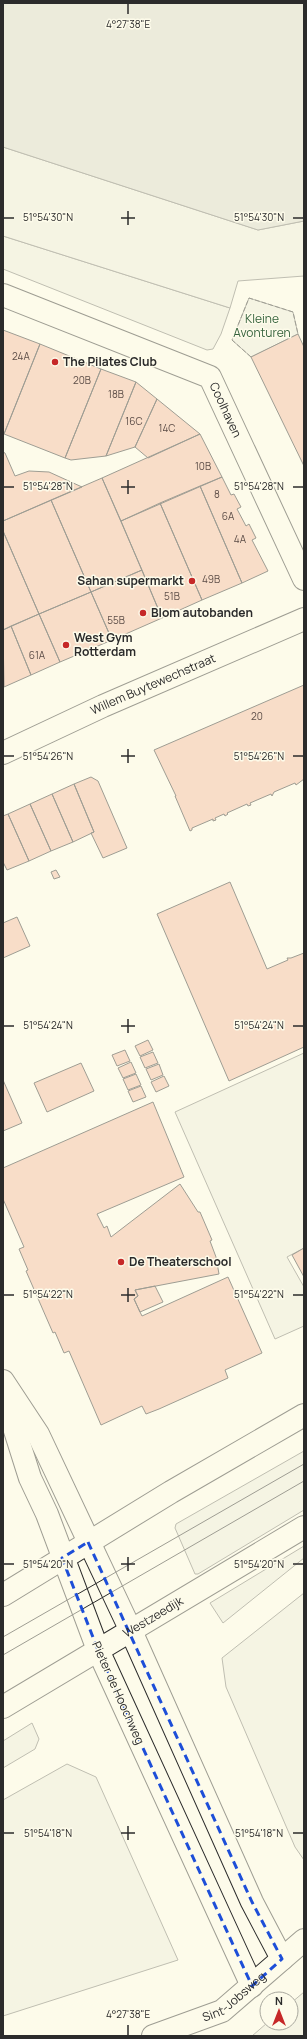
<svg xmlns="http://www.w3.org/2000/svg" width="307" height="2039" font-family="Manrope,sans-serif">
  <rect width="100%" height="100%" fill="#fdfbea"/>
  <path fill="#ecebdb" stroke="#74746e" d="M3,236L230,308L221,334L213,349L207,350L3,269Z
    M249,298L293,312L298,334L251,357L232,340Z
    M304,1451V1510L198,1574H195L175,1528L176,1524Z
    M304,1546V1558L223,1623L210,1603Z
    M304,1593V1860L295,1847L226,1687L222,1658Z
    M32,1723L39,1739L35,1749L3,1768V1741Z
    M67,1764L96,1777L178,1960L3,2016V1800Z
    M304,1992V2036H252L267,2023H291V2003Z"/>
  <path fill="#eceadb" stroke="#74746e" d="M3,147L258,230L304,221V276L238,281L230,308L3,236Z
    M304,1053V1248L287,1257L304,1287V1326L275,1339L175,1112Z"/>
  <path fill="#d8d7c9" stroke="#74746e" d="M3,3H304V221L258,230L3,147Z"/>
  <path fill="#f2b8a0" stroke="#2b2b2b" d="M3,330L40,344L4,434H3Z
    M298,334L304,347V466L251,357Z
    M40,344L101,369L65,458L4,434Z
    M101,369L136,382L106,456L71,460L65,458Z
    M136,382L157,399L135,447L106,456Z
    M157,399L200,434L148,458L135,447Z
    M200,434L222,477L121,521L102,478Z
    M3,452L5,453L15,476L29,471L49,472L82,487L3,521Z
    M222,477L231,495L234,494L241,507L237,509L246,526L249,524L256,538L252,540L268,571L242,583L200,486Z
    M102,478L142,570L91,592L51,500Z
    M200,486L242,583L202,600L160,503Z
    M51,500L91,592L39,614L3,531V521Z
    M160,503L202,600L162,618L121,521Z
    M3,531L39,614L3,630Z
    M142,570L162,618L112,640L91,592Z
    M91,592L112,640L60,662L39,614Z
    M39,614L60,662L31,675L11,626Z
    M11,626L31,675L4,687L3,630Z
    M304,685V779L296,785L295,783L274,792L272,796L271,794L250,803L251,805L248,806L247,804L227,813L228,814L225,816L224,814L215,818L216,820L213,821V819L192,828V830L190,831L175,796H176L154,750Z
    M91,777L98,781L127,848L103,858L91,833L94,832L74,784Z
    M74,784L94,832L73,842L52,794Z
    M52,794L73,842L51,851L30,804Z
    M30,804L51,851L29,861L8,814Z
    M8,814L29,861L7,870L3,862V816Z
    M56,870L60,877L54,879L51,872Z
    M230,882L267,969L288,960L287,958H291L304,953V1047L229,1081L157,914Z
    M17,917L30,946L3,958V923Z
    M148,1040L153,1050L140,1056L135,1046Z
    M125,1050L130,1061L117,1066L112,1055Z
    M153,1052L158,1063L145,1068L140,1057Z
    M131,1062L136,1073L123,1078L118,1068Z
    M81,1063L94,1091L47,1112L34,1083Z
    M159,1064L163,1075L151,1080L146,1069Z
    M136,1074L141,1085L128,1090L123,1079Z
    M164,1076L169,1086L156,1092L151,1082Z
    M3,1080L22,1123L3,1131Z
    M141,1086L146,1097L133,1102L128,1091Z
    M153,1102L184,1177L97,1214L104,1228L107,1226L111,1237L180,1184L198,1212H200L212,1240L210,1241L216,1257L219,1274L135,1290L138,1296L134,1299L140,1312L142,1316L228,1277L262,1353L225,1370L228,1378L159,1409L146,1414L142,1406L101,1425L69,1351L64,1353L55,1332L53,1333L26,1271L28,1270L19,1249L24,1247L3,1199V1168Z
    M304,1248V1277L292,1255Z
    M155,1286L163,1302L140,1312L134,1299L138,1296L135,1290Z"/>
  <g fill="none" stroke-linecap="round" stroke-linejoin="round">
    <g stroke="#2b2b2b" stroke-width="24">
      <g id="street">
        <path id="s1" d="M3,295L210,377L304,579"/>
        <path id="s2" d="M3,753L103,706L304,619"/>
        <path d="M131,1631L252,1902L282,1959"/>
        <path d="M98,1650L252,1986"/>
        <path id="s3" d="M153,2036L222,2011L304,1940"/>
      </g>
    </g>
    <g stroke="#2b2b2b" stroke-width="24">
      <g id="secondary">
        <path d="M3,1381L38,1434L131,1631"/>
        <path d="M4,1396L30,1478L47,1514L98,1650"/>
        <path d="M3,1595L171,1492L304,1415"/>
        <path id="s4" d="M3,1707L304,1527"/>
      </g>
    </g>
    <use href="#street" stroke="#fdfbea" stroke-width="22"/>
    <use href="#secondary" stroke="#fdfbea" stroke-width="22"/>
    <path stroke="#2b2b2b" stroke-width="1" d="M3,1637L304,1464
      M3,1655L304,1481"/>
    <path stroke="#2b2b2b" stroke-width="1" stroke-dasharray="5 2" stroke-linecap="butt" d="M251,357L232,340L249,298L293,312L298,334"/>
  </g>
  <path d="M0 0H307V2039H0ZM88,1542L252,1902L282,1959L252,1986L98,1650L62,1558Z" fill="#fdfbea" fill-opacity=".55" fill-rule="evenodd"/>
  <path fill="none" stroke="#1d4ed8" stroke-width="3" stroke-dasharray="8 5" stroke-linejoin="round" d="M88,1542L252,1902L282,1959L252,1986L98,1650L62,1558Z"/>
  <path fill="none" stroke="#2b2b2b" stroke-width="1.5" d="M128,4V14M128,211V225M4,218H14M121,218H135M293,218H303M128,480V494M4,487H14M121,487H135M293,487H303M128,749V763M4,756H14M121,756H135M293,756H303M128,1019V1033M4,1026H14M121,1026H135M293,1026H303M128,1288V1302M4,1295H14M121,1295H135M293,1295H303M128,1557V1571M4,1564H14M121,1564H135M293,1564H303M128,1826V1840M4,1833H14M121,1833H135M293,1833H303M128,2025V2035"/>
  <g fill="#c62828" stroke="#fdfbea" stroke-width="1.5">
    <circle cx="55" cy="362" r="4"/>
    <circle cx="192" cy="581" r="4"/>
    <circle cx="143" cy="613" r="4"/>
    <circle cx="66" cy="645" r="4"/>
    <circle cx="121" cy="1262" r="4"/>
  </g>
  <g text-anchor="middle" stroke-width="3" stroke-linejoin="round" paint-order="stroke">
    <g font-size="10" fill="#5d4e48">
      <text x="21" y="360">24A</text>
      <text x="82" y="384">20B</text>
      <text x="116" y="398">18B</text>
      <text x="134" y="425">16C</text>
      <text x="167" y="432">14C</text>
      <text x="203" y="470">10B</text>
      <text x="217" y="498">8</text>
      <text x="228" y="520">6A</text>
      <text x="240" y="543">4A</text>
      <text x="211" y="583">49B</text>
      <text x="172" y="600">51B</text>
      <text x="116" y="624">55B</text>
      <text x="37" y="659">61A</text>
      <text x="257" y="720">20</text>
    </g>
    <g font-size="12" fill="#34623c" stroke="#fdfbea">
      <text x="262" y="323">Kleine<tspan x="262" dy="14">Avonturen</tspan></text>
    </g>
    <g font-size="12" font-weight="bold" fill="#2b2b2b" stroke="#fdfbea" text-anchor="start">
      <text x="63" y="366">The Pilates Club</text>
      <text x="184" y="585" text-anchor="end">Sahan supermarkt</text>
      <text x="151" y="617">Blom autobanden</text>
      <text x="74" y="642">West Gym<tspan x="74" dy="14">Rotterdam</tspan></text>
      <text x="129" y="1266">De Theaterschool</text>
    </g>
    <g font-size="12" fill="#2b2b2b" stroke="#fdfbea">
      <text dy="4" stroke="none"><textPath href="#s1" startOffset="259">Coolhaven</textPath></text>
      <text dy="4" stroke="none"><textPath href="#s2" startOffset="165">Willem Buytewechstraat</textPath></text>
      <text dy="4" stroke="none"><textPath href="#s4" startOffset="175">Westzeedijk</textPath></text>
      <text transform="translate(118 1693) rotate(66)" y="4">Pieter de Hoochweg</text>
      <text dy="4" stroke="none"><textPath href="#s3" startOffset="91">Sint-Jobsweg</textPath></text>
    </g>
  </g>
  <g font-size="10" text-anchor="middle" fill="#2b2b2b" stroke="#fdfbea" stroke-width="3" stroke-linejoin="round" paint-order="stroke">
    <text x="128" y="28">4°27'38"E</text>
    <text x="48" y="221">51°54'30"N</text>
    <text x="259" y="221">51°54'30"N</text>
    <text x="48" y="490">51°54'28"N</text>
    <text x="259" y="490">51°54'28"N</text>
    <text x="48" y="760">51°54'26"N</text>
    <text x="259" y="760">51°54'26"N</text>
    <text x="48" y="1029">51°54'24"N</text>
    <text x="259" y="1029">51°54'24"N</text>
    <text x="48" y="1298">51°54'22"N</text>
    <text x="259" y="1298">51°54'22"N</text>
    <text x="48" y="1568">51°54'20"N</text>
    <text x="259" y="1568">51°54'20"N</text>
    <text x="48" y="1837">51°54'18"N</text>
    <text x="259" y="1837">51°54'18"N</text>
    <text x="128" y="2018">4°27'38"E</text>
  </g>
  <rect width="307" height="2039" fill="none" stroke="#2b2b2b" stroke-width="8"/>
  <g transform="translate(279 2011)"><circle r="19" fill="#fdfbea" stroke="#a9a89e"/>
  <path d="M0-3L7 15L0 10L-7 15Z" fill="#c62828"/>
  <text y="-6" font-size="11" font-weight="bold" text-anchor="middle" fill="#2b2b2b">N</text>
  </g>
</svg>
